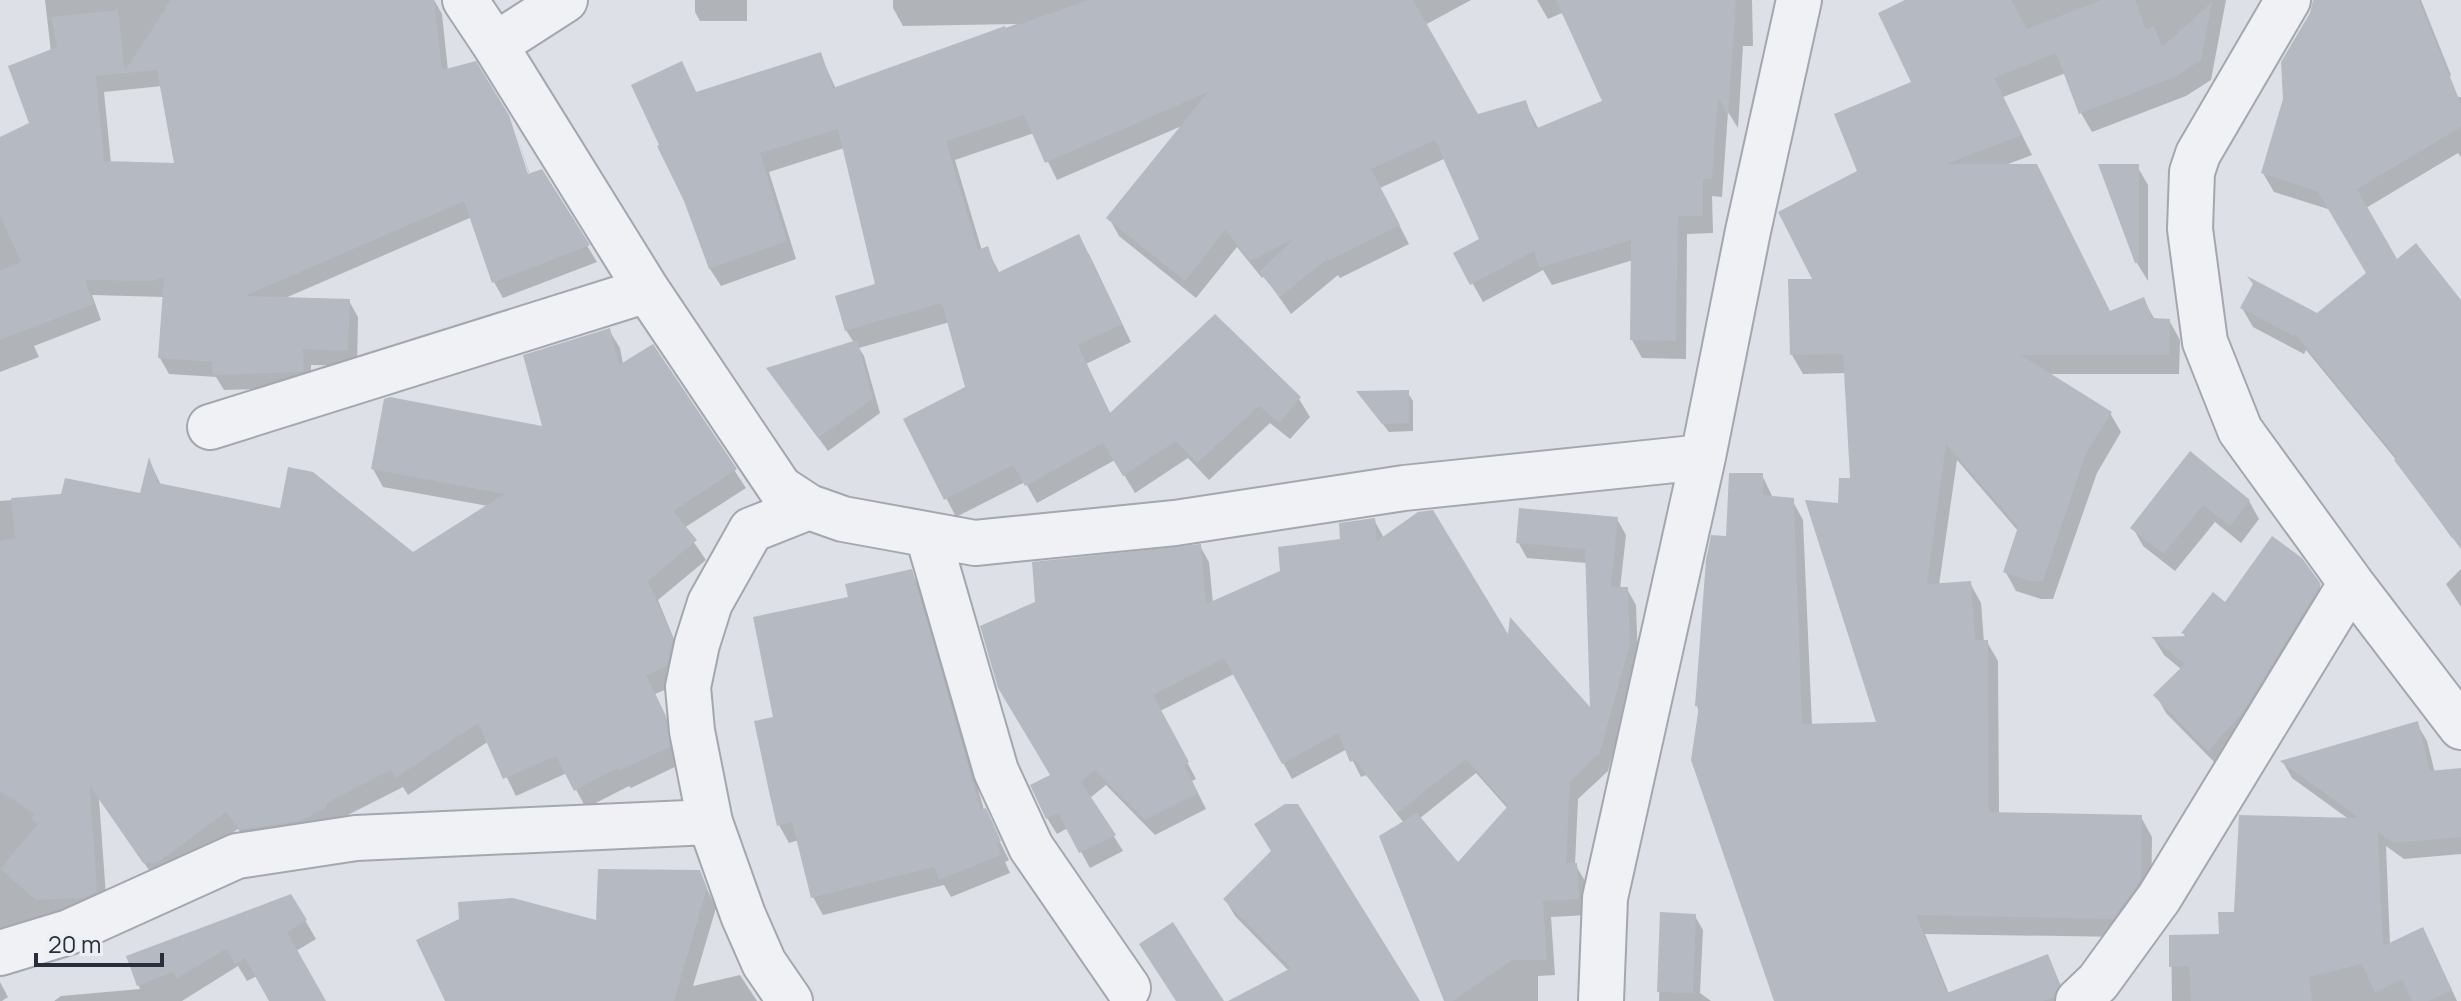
<svg xmlns="http://www.w3.org/2000/svg" width="2461" height="1001" font-family="Manrope,sans-serif">
  <rect width="100%" height="100%" fill="#dde0e6"/>
  <path fill="#0003" fill-rule="evenodd" d="M45,0H434L442,14L448,71L529,184L532,183L516,132L530,175L542,171L597,262L503,298L494,282L472,217L283,299L349,301L358,317L357,366L311,365V387L224,390L216,377L169,374L160,358L164,297L92,295L101,320L34,346L39,357L0,372V140L68,200ZM162,86L177,166L111,163L104,92Z
    M695,0H747V21H700L695,12Z
    M893,0H1471L1425,25L1477,116L1525,102L1539,130L1605,102L1562,13L1548,19L1537,0H1752L1753,46H1743L1738,128L1728,112L1722,197L1712,196L1713,233L1687,234L1686,359L1642,358L1632,340L1633,260L1552,285L1543,270L1483,302L1456,254L1482,240L1446,158L1380,188L1409,244L1340,278L1338,275L1291,314L1264,276L1262,278L1237,247L1196,298L1119,236L1109,218L1184,125L1057,180L1034,133L955,160L982,251L987,249L1000,274L1089,254L1131,342L1086,364L1111,415L1299,399L1310,417L1290,439L1270,423L1209,480L1188,458L1135,493L1115,460L1037,503L1025,482L956,517L906,420L968,388L950,322L859,348L864,356L880,413L828,451L777,382L854,343L846,330L878,286L844,148L769,172L796,259L721,286L710,269L686,200L681,63L697,94L820,54L836,89L1017,24L903,26L893,8Z
    M1908,0H2226L2211,80L2186,96L2092,132L2081,113L2066,73L2003,97L2032,155L2003,166L2111,313L2143,299L2155,320H2169L2180,340L2179,374H2047L2110,413L2121,432L2097,473L2053,599H2041L2016,591L2005,571L2019,532L1957,460L1939,585L1970,583L1981,603L1984,642H1987L1998,661L1999,815L2141,817L2152,837L2151,900L2124,937L1925,934L1949,994L2047,956L2068,1001H1784L1697,706L1728,538L1762,475L1773,498L1792,500L1803,520L1812,726L1878,724L1840,506L1852,480L1846,373L1803,374L1792,355L1816,281L1859,172L1914,83Z
    M2328,0H2421L2451,75L2431,97H2461V157L2458,153L2366,208L2397,262L2461,303V531L2452,538L2397,461L2306,350L2304,354L2253,327L2242,308L2318,315L2369,273L2331,210L2274,192L2263,173Z
    M2137,166L2148,185V281L2137,263Z
    M609,330L620,348L623,364L653,347L746,488L684,528L706,560L658,600L682,659L676,685L655,694L675,737L679,765L631,788L629,786L586,808L567,773L516,796L489,741L408,795L403,787L334,822L253,848L238,829L167,880H156L99,799L107,910L0,949V501L63,496H141L150,462L161,485L413,555L488,506L383,487L373,469L545,428Z
    M1407,392L1413,401V431L1389,432L1364,400Z
    M2190,454L2249,501L2259,519L2241,543L2215,522L2175,571L2143,546L2133,528Z
    M1617,519L1626,535L1620,589H1627L1636,605L1638,661L1608,771L1578,799L1575,864L1585,881L1587,915L1551,917L1555,975L1538,976V1001H1446L1404,823L1366,775L1361,777L1347,749L1292,779L1234,674L1160,711L1196,779L1192,781L1206,809L1155,835L1106,785L1090,798L1123,851L1090,868L1068,828L1057,834L1047,818L1053,776L1200,546L1209,562L1213,603L1283,572L1342,541L1374,520L1384,538L1510,640L1592,712L1587,563L1527,558L1518,542ZM1476,773L1508,809L1457,865L1419,819Z
    M2461,569V607L2446,584Z
    M911,572L921,590L984,810L1009,860L1005,862L1010,873L951,897L944,885L823,915L813,897L799,840L789,843L779,825L775,719L850,598Z
    M2319,585L2330,604L2220,768L2166,713L2156,695L2182,670L2164,655L2154,639L2186,638L2184,634L2225,604Z
    M2417,724L2427,741L2435,773L2461,770V854L2404,859L2386,846L2390,944L2423,929L2457,1001H2172L2171,937L2221,936L2236,914L2350,820L2292,778L2283,762Z
    M699,872L716,908L693,986L740,975L757,1001H447Z
    M291,896L316,939L296,951L324,1001H271L257,976L247,981L238,966L182,1001H54L61,996L140,989L128,957Z
    M1225,899L1417,1001H1233L1289,971L1235,916Z
    M1662,914L1695,916L1703,930L1700,993L1711,1001H1659Z
    M0,982L8,997L2,1001H0Z"/>
  <path fill="#b5b9c2" fill-rule="evenodd" d="M171,0H434L442,70L476,61L509,115L528,174L542,169L590,245L492,283L464,201L245,296L350,299L348,351L303,349L304,371L302,372L213,375L212,362L158,358L164,277L153,281L85,280L94,304L0,340V271L21,262L0,216V137L29,123L8,66L57,47L51,17L118,10L125,71ZM157,70L174,163L104,161L96,76Z
    M1089,0H1413L1478,114L1526,100L1535,129L1602,101L1556,0H1736L1728,116L1718,97L1712,179H1703V216H1678L1676,341L1630,340L1631,240L1539,268L1534,251L1470,285L1453,253L1479,239L1435,140L1371,169L1400,225L1328,261L1327,259L1280,297L1259,272L1295,238L1250,261L1225,230L1185,281L1106,218L1208,92L1045,163L1024,115L946,141L978,250L988,246L997,273L1079,234L1122,324L1078,345L1110,413L1215,314L1301,397L1279,423L1259,406L1197,463L1176,441L1123,476L1103,443L1025,486L1013,465L944,500L903,419L965,387L942,303L845,331L835,296L875,284L838,129L760,153L787,241L709,269L684,201L657,146L659,145L631,85L682,61L696,92L821,52L833,88L1005,26L1006,29Z
    M1905,0H2011L2027,29L2101,0H2135L2146,29L2154,26L2162,47L2212,2L2201,60L2175,77L2079,114L2056,53L1994,78L2022,135L1946,164H2037L2110,311L2144,297L2152,318L2170,319L2169,355H2021L2112,412L2086,453L2043,581H2029L2003,572L2018,527L1946,444L1927,584L1971,581L1975,640H1988L1989,812L2142,815L2141,880L2113,919L1916,915L1947,993L2048,954L2060,984L2054,997L2043,1001H1774L1691,760L1699,706H1695L1706,560L1711,535L1726,536L1729,473H1763V495L1794,498L1802,724L1876,722L1805,500L1838,503L1839,478H1850L1843,354L1790,355L1788,279H1812L1778,212L1857,171L1834,114L1911,82L1878,13Z
    M2313,0H2419L2461,104V127L2357,189L2397,259L2416,243L2461,300V549L2394,460L2397,458L2295,334L2294,336L2240,308L2253,284L2247,276L2317,313L2366,273L2318,192L2261,173L2283,99L2281,62L2310,13Z
    M2098,164H2139V263H2135Z
    M610,328L619,365L653,344L737,469L673,511L697,540L648,581L673,639L667,666L646,675L666,716L670,747L618,771L617,768L574,791L556,756L503,779L478,723L396,778L391,770L326,803L327,807L300,821L240,830L226,812L157,863H143L90,786L97,892L84,898L36,900L0,869L38,824L31,819L35,814L0,791V541L15,538L11,498L61,494L65,478L140,493L149,457L158,483L280,508L288,467L313,472L413,552L504,494L371,469L384,399L390,397L542,426L523,355Z
    M857,340L873,399L818,438L766,368Z
    M1409,390V423L1382,424L1356,391Z
    M2190,451L2250,500L2230,526L2203,505L2164,554L2130,528Z
    M1519,508L1618,517L1611,587H1628L1630,644L1599,756H1596L1570,782L1566,863H1577L1579,899L1543,901L1547,960H1512L1453,1001H1444L1379,836L1417,813L1458,862L1508,806L1466,759L1397,813L1355,760L1350,762L1338,733L1282,764L1224,658L1153,695L1189,762L1184,765L1198,793L1145,820L1095,770L1081,782L1116,835L1079,853L1058,813L1046,819L1030,785L1050,775L998,688L980,626L1035,602L1032,562L1201,544L1206,604L1280,571L1278,547L1340,539L1339,523L1375,518L1377,541L1418,512L1433,510L1508,634L1510,617L1590,707L1585,549L1516,543Z
    M2272,536L2302,558L2321,584L2243,712L2208,751L2153,695L2185,664L2151,637L2189,636L2181,633L2213,592L2225,602Z
    M912,569L981,810L986,808L1001,841L997,843L1001,855L939,880L934,867L811,898L792,822L777,826L770,796L754,721L773,717L753,617L848,597L845,584Z
    M2418,721L2430,771L2461,768V837L2393,843L2378,832L2383,946L2423,927L2452,990L2429,1001H2412L2402,979L2375,993L2362,964L2309,977L2312,1001H2191L2189,966L2169,967V935L2219,934L2218,912H2234L2239,815L2359,818L2280,761Z
    M1285,804H1298L1420,1001H1228L1291,968L1223,899L1271,851L1254,824Z
    M598,869L700,870L707,888L674,1001H445L416,940L459,919L458,902L513,898L596,920Z
    M291,894L307,920L287,932L326,1001H269L245,958L235,964L226,949L177,978L173,972L137,986L126,956Z
    M1660,912L1696,914L1693,993L1657,992Z
    M1173,922L1194,955L1224,1001H1176L1139,944Z"/>
  <g fill="none" stroke-linecap="round" stroke-linejoin="round">
    <g stroke="#a3a7af" stroke-width="48">
      <path id="street" d="M465,0L495,45L647,290L780,488L809,507L843,519L975,543L1175,523L1404,488L1703,457
        M2288,0L2198,154L2192,172L2190,229L2205,342L2240,430L2351,583L2461,727
        M495,45L565,0
        M210,427L647,290
        M928,536L996,771L1031,847L1128,988
        M0,953L69,932L237,856L356,838L710,822
        M790,1001L764,963L743,915L710,822L692,731L688,687L697,644L710,603L751,530L809,507
        M1601,1001L1605,898L1703,457L1748,231L1799,0
        M2078,1001L2098,982L2159,898L2351,583"/>
    </g>
    <use href="#street" stroke="#eff1f4" stroke-width="44"/>
  </g>
  <path d="M36 953v12h126v-12" fill="none" stroke="#282e3b" stroke-width="4"/>
  <text x="48" y="953" font-size="24" fill="#282e3b" stroke="#eceff4" stroke-width="6" paint-order="stroke">20 m</text>
</svg>
